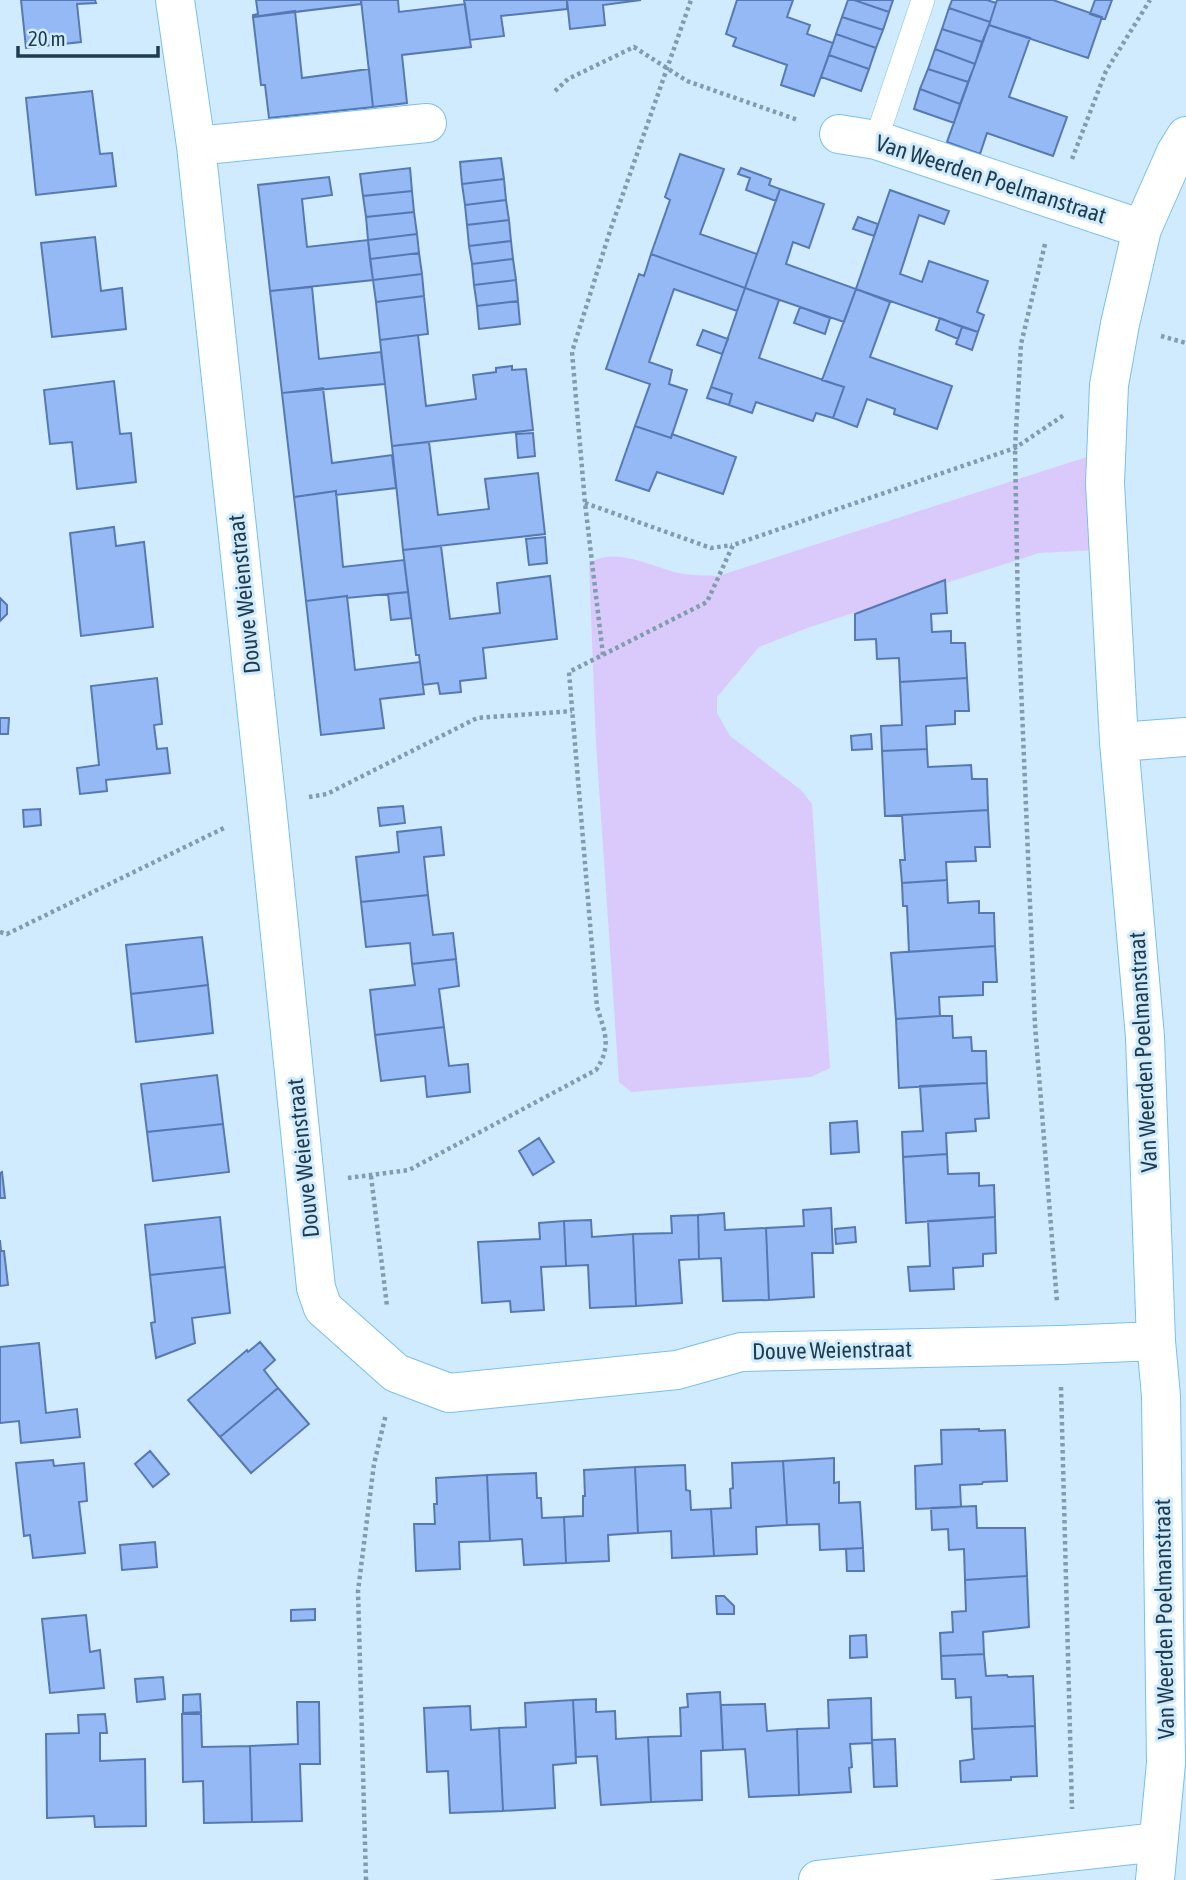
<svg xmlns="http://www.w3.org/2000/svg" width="1186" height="1880" font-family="'Asap Condensed',sans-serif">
  <rect width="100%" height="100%" fill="#d0ebfe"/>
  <path fill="#dacafc" d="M1096,454V550L1039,553L810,627L759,647L717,697V713L730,736L801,790L812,804L830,1068L811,1077L631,1092L619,1082L596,743L589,564C612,545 653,567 679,573C691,576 705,575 718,576Z"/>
  <path fill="#95b9f4" stroke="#5679b3" stroke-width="2" d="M21,0H95L96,3L77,4L81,42L26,48Z
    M256,0H361V4L253,17V15L258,14Z
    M361,0H398L399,12L465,4L471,47L402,55L407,103L373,107Z
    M464,0H567V9L501,16L504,36L470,40Z
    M567,0H641L603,5L605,25L570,29Z
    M737,0H793L787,17L810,25L807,34L833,43L814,96L781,85L787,65L733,46L736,38L726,34Z
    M848,0H854L889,12L883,30L842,17Z
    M854,0H893L889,12Z
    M952,0H987L996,3L990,22L949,8Z
    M997,0H1053L1102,17L1088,58L989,25Z
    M1095,0H1112L1105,19L1090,14Z
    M949,8L990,22L982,42L942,29Z
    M295,11L302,78L369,69L373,107L269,118L265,85H261L253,17Z
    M842,17L883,30L876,48L836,34Z
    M989,25L1030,38L1009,97L1067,117L1053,156L987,133L980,154L947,142Z
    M942,29L982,42L975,64L935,49Z
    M836,34L876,48L869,69L829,55Z
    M935,49L975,64L968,82L928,69Z
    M829,55L869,69L861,91L821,77Z
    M928,69L968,82L960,104L920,89Z
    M920,89L960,104L954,123L914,109Z
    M92,91L100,154L112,153L116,186L36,195L26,98Z
    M680,154L724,169L700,234L757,254L745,288L651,254L670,200L665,197Z
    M501,158L504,179L462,184L460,162Z
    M410,168L412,191L363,196L360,174Z
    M741,168L771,179L769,185L780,189L776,201L746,190L750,178L738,174Z
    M329,177L332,195L302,199L307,247L368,240L373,280L270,291L258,185Z
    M504,179L506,200L465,205L462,184Z
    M780,189L824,204L809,248L793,242L786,264L856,289L844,322L745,288Z
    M890,190L949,211L944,224L919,215L900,274L922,282L929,261L988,281L977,312L984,315L978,332L856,289Z
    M412,191L414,212L366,217L363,196Z
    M506,200L509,220L467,225L465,205Z
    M414,212L417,234L368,240L366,217Z
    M858,217L878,224L874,236L853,229Z
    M509,220L511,241L469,246L467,225Z
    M417,234L419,253L370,259L368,240Z
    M95,237L101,291L122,288L126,329L52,337L41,243Z
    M511,241L513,259L472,264L469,246Z
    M419,253L422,274L373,280L370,259Z
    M651,254L745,288L737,311L674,289L649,362L672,370L669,384L687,390L671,438L635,426L650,384L606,369L639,274L644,276Z
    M513,259L516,280L474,285L472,264Z
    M422,274L424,296L376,302L373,280Z
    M516,280L518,301L477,306L474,285Z
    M312,287L319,359L381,352L385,384L282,393L270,291Z
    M745,288L779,300L759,358L844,387L833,418L816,413L813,421L756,402L752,413L729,405L732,394L711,387Z
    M856,289L890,302L870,357L952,386L937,429L894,414L895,409L867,399L857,427L833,418L844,387L822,380Z
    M424,296L428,334L380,340L376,302Z
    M518,301L520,324L479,329L477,306Z
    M800,307L830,318L825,334L794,323Z
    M940,318L962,327L958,339L936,330Z
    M962,327L978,332L972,350L956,344Z
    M703,330L728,339L722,354L697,345Z
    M418,335L426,406L476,399L473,375L496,372V368L512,366V370L526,369L533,430L392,446L380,340Z
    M114,381L120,434L131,433L136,482L77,489L72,442L50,444L44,390Z
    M711,387L732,394L729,405L707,398Z
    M323,388L332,463L392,455L396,488L336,495V491L294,497L282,393Z
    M635,426L671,438L672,434L736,457L723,494L657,472L649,491L616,480Z
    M533,433L535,456L518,458L516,434Z
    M429,442L438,515L489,509L485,479L538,473L545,534L403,550L392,446Z
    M336,491L343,567L404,560L408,592L347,598V596L306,601L294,497Z
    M114,527L116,546L144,542L153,627L81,636L70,533Z
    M545,537L547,563L529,565L526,539Z
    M441,546L450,619L500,613L497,583L550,576L557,639L483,648L486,678L460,681L461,692L440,694L438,683L423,685L419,655H416L403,550Z
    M945,580L947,613L931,614L932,632L951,631V643H965L967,678L900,682L899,658L877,659L876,639L855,640V614Z
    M408,592L411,618L391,620L388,594Z
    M347,596L355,670L420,662L424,694L380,699L384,728L321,735L306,601Z
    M0,598L7,605V614L0,621Z
    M157,678L162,724L154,725L157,749L167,748L170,773L106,780L107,791L80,794L77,768L99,765L91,686Z
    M967,678L969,711H955V724L926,726L927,749L882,751L881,726L902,725L900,682Z
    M0,718H9L8,734H0Z
    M871,734L872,749L852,750L851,736Z
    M927,749L928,767L971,765L972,779H987L988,810L885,816L882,751Z
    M403,806L405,823L380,826L378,808Z
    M40,809L41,825L24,827L23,810Z
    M988,810L990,847H975L976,861L946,862L947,880L902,883L900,860H905L902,815Z
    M441,827L444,855L424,857L428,895L361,902L356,857L399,852L397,832Z
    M947,880L948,903L979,901V913H994L995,946L909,952L907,906H903L902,883Z
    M428,895L433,935L453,933L456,959L412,964L410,943L366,947L361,902Z
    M202,937L208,985L131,994L126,945Z
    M995,946L997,982H983V995L939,997L940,1016L896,1019L891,953Z
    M456,959L459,986L439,989L444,1027L375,1035L370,990L415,985L412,964Z
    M208,985L213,1033L136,1042L131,994Z
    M940,1016H952L953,1038L971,1037L972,1051H986L987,1083L899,1088L896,1019Z
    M444,1027L449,1066L468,1064L470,1092L427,1097L425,1076L381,1081L375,1035Z
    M217,1075L223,1124L147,1132L141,1084Z
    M987,1083L989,1118L975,1119L976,1131L946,1133L947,1154L903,1157L902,1132L923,1131L920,1086Z
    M857,1121L859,1152L831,1154L830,1123Z
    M223,1124L229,1172L153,1181L147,1132Z
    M539,1138L554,1162L533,1175L519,1151Z
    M947,1154L948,1174L979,1173V1186L994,1185L995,1217L906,1223L903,1157Z
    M2,1172L5,1198H0V1173Z
    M831,1208L833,1253H812L814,1297L769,1300L766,1228L804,1226L803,1210Z
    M724,1213L725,1230L766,1228L769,1300L723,1301L721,1258L699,1259L698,1215Z
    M698,1215L699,1259L679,1260L682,1303L636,1306L633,1234L672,1233L671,1216Z
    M220,1217L225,1267L150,1275L145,1225Z
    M995,1217L996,1253L983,1254V1266L953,1268L954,1289L910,1291L908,1267L930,1266L928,1221Z
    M591,1220L592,1237L633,1234L636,1306L590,1308L588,1265L566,1266L564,1221Z
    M564,1221L566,1266L541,1267L544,1310L511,1312L510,1301L482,1303L478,1242L540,1239L539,1223Z
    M855,1227L856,1242L836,1244L835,1229Z
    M0,1240L1,1251H4L8,1285L0,1286Z
    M225,1267L230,1313L192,1318L195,1343L156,1358L151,1323L155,1322L150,1275Z
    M260,1342L275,1360L264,1370L278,1388L220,1437L188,1400L247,1350L248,1352Z
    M39,1343L46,1413L77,1409L80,1437L21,1443L19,1421L0,1423V1347Z
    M278,1388L309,1424L251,1473L220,1437Z
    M979,1429V1431L1005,1430L1007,1481L983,1482L982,1484L960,1485L961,1507L916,1509L915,1466L942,1464L941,1430Z
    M150,1451L169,1474L153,1487L135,1464Z
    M834,1458V1483L839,1482V1503L860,1502L863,1548L820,1550L819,1524L787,1525L783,1461Z
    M53,1460L54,1466L84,1463L87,1501L79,1502L85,1553L33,1558L30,1535L24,1536L16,1463Z
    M783,1461L787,1525L756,1527L757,1554L714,1556L711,1509L731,1508L730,1489L733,1488L732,1463Z
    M685,1465L686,1490L690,1491L691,1510L711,1509L714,1556L672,1558L671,1531L638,1533L635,1467Z
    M635,1467L638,1533L608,1535L609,1561L566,1563L564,1517L583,1516V1496H585L584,1470Z
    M536,1473L537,1498H541L542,1518L564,1517L566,1563L524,1565L522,1539L490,1541L487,1475Z
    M487,1475L490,1541L459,1542L460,1569L416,1571L414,1524H435L434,1504H437L436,1478Z
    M976,1506L977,1528H1025L1027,1576L965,1580L964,1549L949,1550L948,1529L932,1530L931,1508Z
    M155,1542L157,1567L122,1570L120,1545Z
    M863,1548L864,1571H847L846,1549Z
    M1027,1576L1029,1627L983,1632L984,1654L941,1656L940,1633L953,1632L952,1612L966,1611L965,1580Z
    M716,1596H724L734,1606V1614H717Z
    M315,1609V1620L291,1621V1610Z
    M86,1615L90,1652L100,1650L104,1688L50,1693L42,1619Z
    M866,1635L867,1657L850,1658V1636Z
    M984,1654L986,1676L1007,1675L1008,1677L1033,1676L1035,1726L972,1729L971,1697L956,1698L955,1679H942L941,1656Z
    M163,1677L165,1699L137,1702L135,1679Z
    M720,1692L723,1750L701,1751L702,1800L651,1802L648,1737L681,1736L680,1708L688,1707L687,1694Z
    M200,1694L201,1712L183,1713V1695Z
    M871,1698L872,1743L850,1744L852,1767L849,1768L851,1792L799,1795L797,1729L829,1728L828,1700Z
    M596,1699V1712L615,1711L616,1739L648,1737L651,1802L601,1805L597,1756L576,1757L573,1700Z
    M573,1700L576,1763L553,1765L555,1808L503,1811L499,1728L526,1727L525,1703Z
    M297,1702H319L320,1764H300L302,1821L252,1822L250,1746L298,1744Z
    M765,1704L767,1731L797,1729L799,1795L749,1797L745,1749L723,1750L721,1705Z
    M470,1706L471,1730L499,1728L503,1811L450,1813L448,1771L427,1772L424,1708Z
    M105,1714L107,1733H100V1761L145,1759L146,1826L95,1827L94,1816L47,1818L46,1734L79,1733L78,1715Z
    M182,1714H201L202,1747L250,1746L252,1822L204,1823L203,1781L183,1782Z
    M1035,1726L1037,1776L1011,1777V1780L961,1782L960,1761L974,1759L972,1729Z
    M895,1739L897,1786L874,1787L872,1740Z"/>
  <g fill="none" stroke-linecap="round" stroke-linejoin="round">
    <g stroke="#7abfef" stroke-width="24">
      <path id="service" d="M876,140L923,0"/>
    </g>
    <g stroke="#7abfef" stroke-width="40">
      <path id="minor" d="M175,0L196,146L267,807L316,1288L323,1308L396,1373L449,1393L677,1370L741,1352L1060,1345L1156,1341
        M839,134L876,140L1142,229
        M196,146L427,123
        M1119,742L1186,737
        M818,1880L1158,1842
        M1155,1880L1166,1763L1161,1396L1156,1341L1145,1037L1119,742L1105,483L1109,385L1120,324L1142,229L1176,152L1186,136"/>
    </g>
    <path stroke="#809caf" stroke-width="4.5" stroke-dasharray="3.5 3.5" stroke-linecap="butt" d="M555,91L568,79L634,47L687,81L798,120
      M1072,159L1106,71L1150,0
      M1045,244L1021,344L1015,448L1018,613L1035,1025L1057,1302
      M1161,336L1186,343
      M585,503L711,548L732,545
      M603,655L585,503L572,352L610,231L691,0
      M309,797L327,794L477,718L572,711
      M0,932L7,934L226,827
      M371,1176L387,1306
      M348,1178L409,1170L596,1070C612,1046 605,1033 597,1007L569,672L707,602L733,545L1015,448L1064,415
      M1061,1387L1072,1809
      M366,1880L358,1591L374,1464L386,1414"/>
    <use href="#service" stroke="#fff" stroke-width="23"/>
    <use href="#minor" stroke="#fff" stroke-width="38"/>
  </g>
  <g text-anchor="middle" stroke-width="6" stroke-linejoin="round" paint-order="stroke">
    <g font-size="23" fill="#1f3c4f" stroke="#d0ebfe">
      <text transform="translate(991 179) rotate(18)" y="8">Van Weerden Poelmanstraat</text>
      <text transform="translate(244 594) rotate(-96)" y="8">Douve Weienstraat</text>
      <text transform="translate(1143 1052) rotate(-93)" y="8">Van Weerden Poelmanstraat</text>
      <text transform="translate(303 1158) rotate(-96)" y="8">Douve Weienstraat</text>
      <text transform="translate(832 1350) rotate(-1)" y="8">Douve Weienstraat</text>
      <text transform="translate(1164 1619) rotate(-91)" y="8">Van Weerden Poelmanstraat</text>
    </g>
  </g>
  <path d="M18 46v10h140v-10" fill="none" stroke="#1f3c4f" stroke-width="3.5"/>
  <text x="28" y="46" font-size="21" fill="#1f3c4f" stroke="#d0ebfe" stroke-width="5" paint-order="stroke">20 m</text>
</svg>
